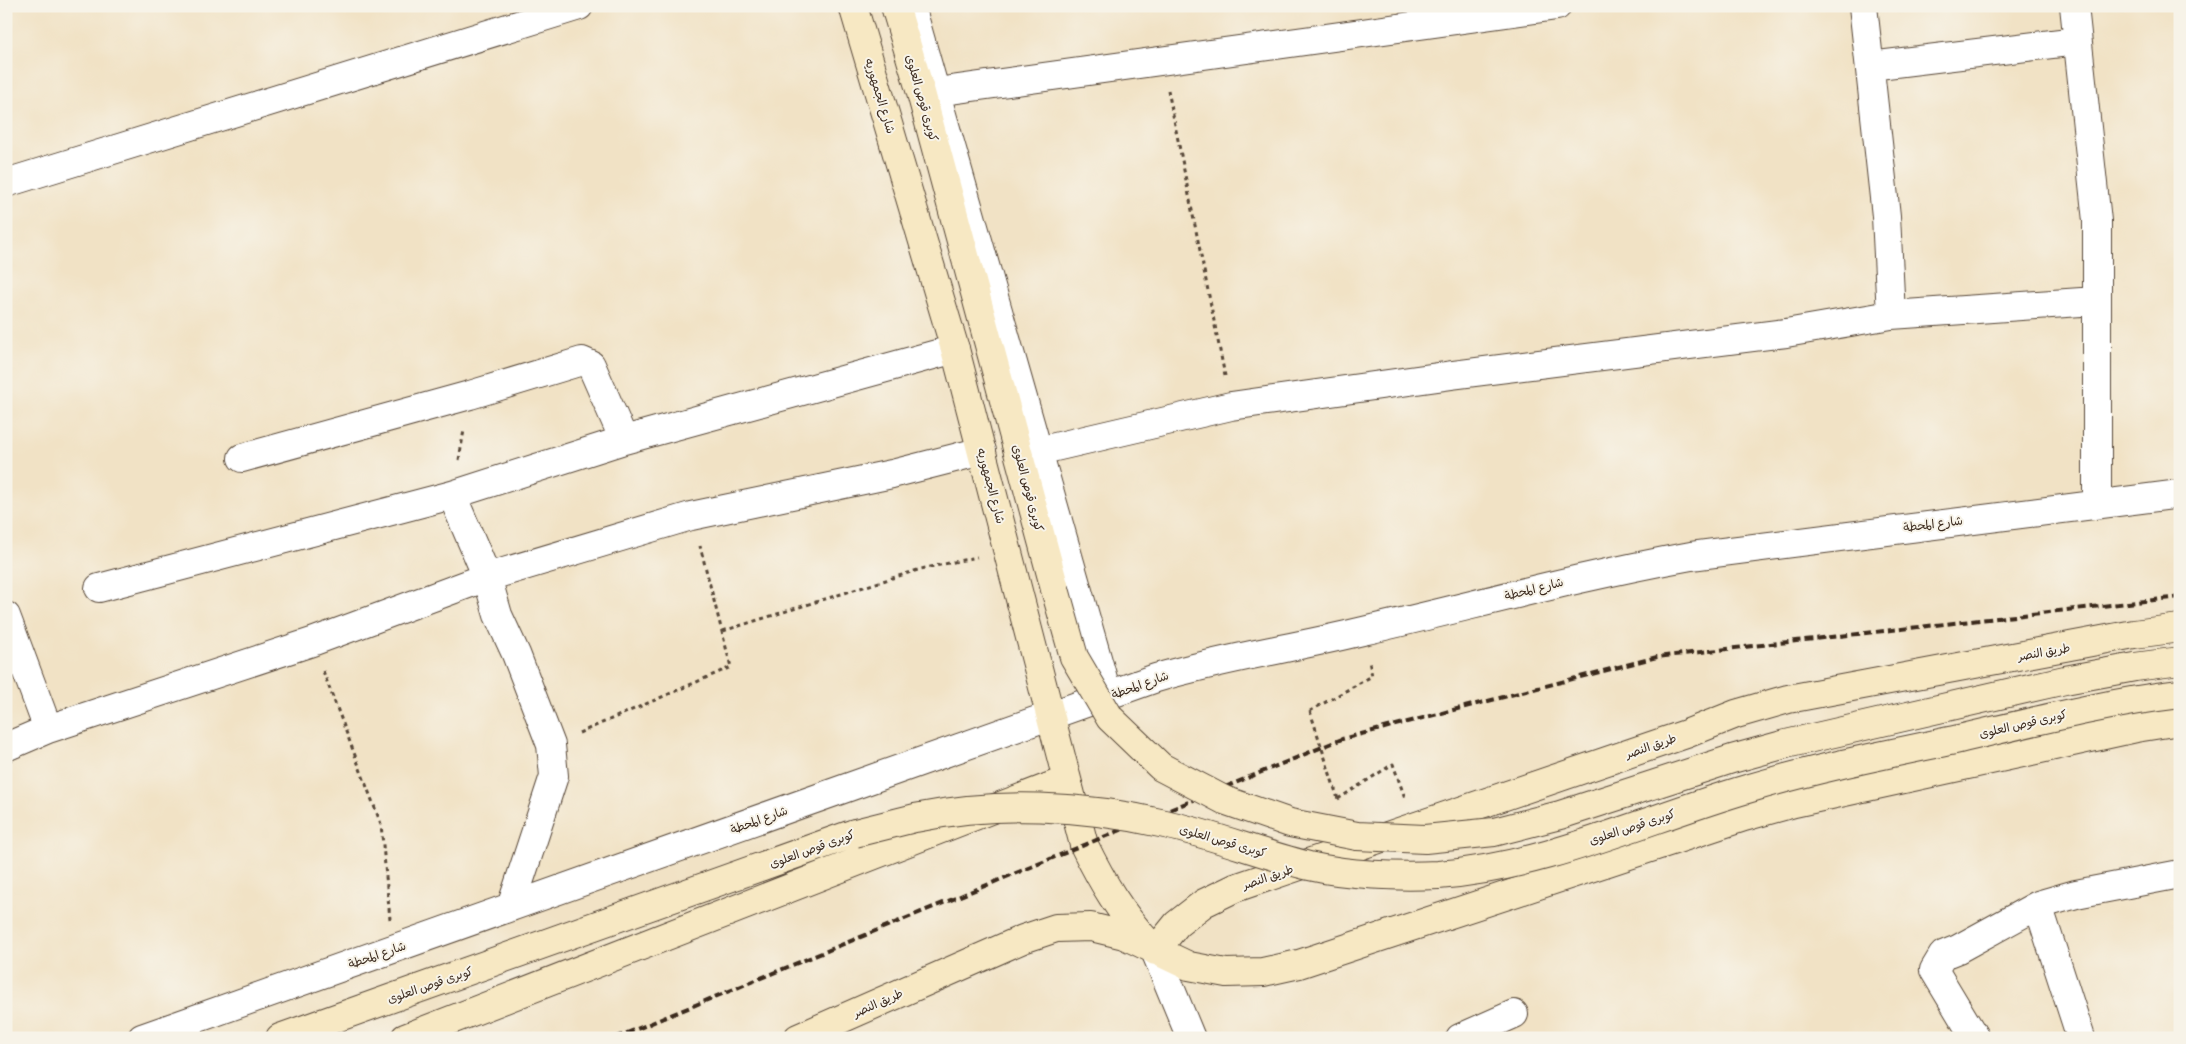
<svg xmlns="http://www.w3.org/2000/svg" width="2186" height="1044" font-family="Pangolin,'Playpen Sans Arabic',sans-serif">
  <rect width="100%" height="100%" fill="#f7f3e8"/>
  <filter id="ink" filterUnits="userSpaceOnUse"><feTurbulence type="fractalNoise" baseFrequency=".02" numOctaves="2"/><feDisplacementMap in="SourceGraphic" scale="10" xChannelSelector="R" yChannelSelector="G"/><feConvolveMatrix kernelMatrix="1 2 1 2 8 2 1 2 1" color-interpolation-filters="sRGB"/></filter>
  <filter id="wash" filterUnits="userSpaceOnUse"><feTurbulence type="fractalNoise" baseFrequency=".0096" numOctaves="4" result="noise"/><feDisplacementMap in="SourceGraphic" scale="20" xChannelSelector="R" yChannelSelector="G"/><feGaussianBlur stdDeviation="1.12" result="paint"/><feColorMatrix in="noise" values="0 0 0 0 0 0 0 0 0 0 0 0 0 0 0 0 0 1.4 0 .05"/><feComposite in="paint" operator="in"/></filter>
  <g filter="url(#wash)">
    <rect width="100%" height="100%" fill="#f1e2c5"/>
  </g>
  <g filter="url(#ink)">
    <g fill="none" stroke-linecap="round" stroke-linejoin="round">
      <g stroke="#564637" stroke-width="30">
        <path id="street" d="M911,6L1108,696
          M1863,6L1886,216L1891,315
          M2074,6L2097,221V503
          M1870,66L2077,41
          M936,92L1557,6
          M6,183L579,6
          M1038,451L1231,406L1452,375L1786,333L1891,315L2096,301
          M242,458L470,395L582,361L591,365L624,440
          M452,495L487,577L498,615L516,654L551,745L554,776L511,907
          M99,588L452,495L624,440L955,349
          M6,616L48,729
          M6,747L48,729L312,642L487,577L691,516L892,474L982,451
          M1155,951L1191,1038
          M142,1038L1156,678C1224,658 1294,648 1363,631C1472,606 1580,576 1691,556L2180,494
          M1460,1038L1514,1014
          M1975,1038L1934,970L1943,955L1958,949L2038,905
          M2081,1038L2038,905L2076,894L2180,874"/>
      </g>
      <g stroke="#564637" stroke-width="30">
        <path id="secondary" d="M853,6L955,349L1084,845C1103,884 1120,912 1149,944
          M895,6L921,93L1055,589
          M1155,951L1177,924L1204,903L1235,888L1686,734L1736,714L1788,699L2134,634L2180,628
          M280,1038L855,833
          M405,1038L1067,780
          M798,1038L1023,939L1056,928L1091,927L1124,935L1189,966L1226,973L1263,972L1299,964L1744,817L1794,803L2136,728L2180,721"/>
      </g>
      <path stroke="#564637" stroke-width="3" stroke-dasharray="4 4" stroke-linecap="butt" d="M1168,90L1225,376
        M459,460L464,430
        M723,631L921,569L977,557
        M323,671L381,824L390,919
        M1310,711L1372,676L1369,661
        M579,733L731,667L700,546
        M1338,799L1393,764L1405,798"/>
      <use href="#street" stroke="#fff" stroke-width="28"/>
      <use href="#secondary" stroke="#f7e8c3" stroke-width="28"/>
      <path stroke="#3b2a1e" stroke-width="4" stroke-dasharray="8 4" stroke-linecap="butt" d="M615,1038L1342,739L1657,657L2180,597"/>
      <g stroke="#564637" stroke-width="30" stroke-linecap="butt">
        <path id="secondary-bridge" d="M1055,589L1074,657L1110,718L1161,767L1224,800L1290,823L1357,836L1425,839L1494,832L1560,815L1732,759L1786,744L2065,680L2135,667L2180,661
          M855,833C875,828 895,823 915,818C996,801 1084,805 1165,824C1214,835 1261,854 1309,866C1348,875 1398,877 1438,875C1545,867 1645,819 1747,789C1816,768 1888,754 1959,739C2032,722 2105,703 2180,694"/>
      </g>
      <path stroke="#564637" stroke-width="3" stroke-dasharray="4 4" stroke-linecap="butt" d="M1310,711L1338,799"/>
      <use href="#secondary-bridge" stroke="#f7e8c3" stroke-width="28"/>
    </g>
  </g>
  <g text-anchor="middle" stroke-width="4" stroke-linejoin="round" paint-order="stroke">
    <g font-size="12" fill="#3b2a1e" stroke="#f7f3e8">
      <text transform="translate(880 96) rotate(73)" y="4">شارع الجمهوريه</text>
      <text transform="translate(922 98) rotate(74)" y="4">كوبرى قوص العلوى</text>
      <text transform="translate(991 486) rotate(75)" y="4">شارع الجمهوريه</text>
      <text transform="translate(1028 488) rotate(75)" y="4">كوبرى قوص العلوى</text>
      <text transform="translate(1933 524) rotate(-7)" y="4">شارع المحطة</text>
      <text transform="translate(1534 589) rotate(-14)" y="4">شارع المحطة</text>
      <text transform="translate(2044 652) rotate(-10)" y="4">طريق النصر</text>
      <text transform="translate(1140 685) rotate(-20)" y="4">شارع المحطة</text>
      <text transform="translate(2023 724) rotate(-13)" y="4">كوبرى قوص العلوى</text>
      <text transform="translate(1651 746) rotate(-19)" y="4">طريق النصر</text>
      <text transform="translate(759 820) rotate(-20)" y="4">شارع المحطة</text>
      <text transform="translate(1632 827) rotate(-18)" y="4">كوبرى قوص العلوى</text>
      <text transform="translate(1223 841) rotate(16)" y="4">كوبرى قوص العلوى</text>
      <text transform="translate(812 849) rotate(-20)" y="4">كوبرى قوص العلوى</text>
      <text transform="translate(1268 877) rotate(-19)" y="4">طريق النصر</text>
      <text transform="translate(377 955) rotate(-19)" y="4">شارع المحطة</text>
      <text transform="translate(430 985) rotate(-19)" y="4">كوبرى قوص العلوى</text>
      <text transform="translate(878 1003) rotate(-24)" y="4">طريق النصر</text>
    </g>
  </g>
  <rect width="2186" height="1044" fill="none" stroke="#f7f3e8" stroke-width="25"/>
</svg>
